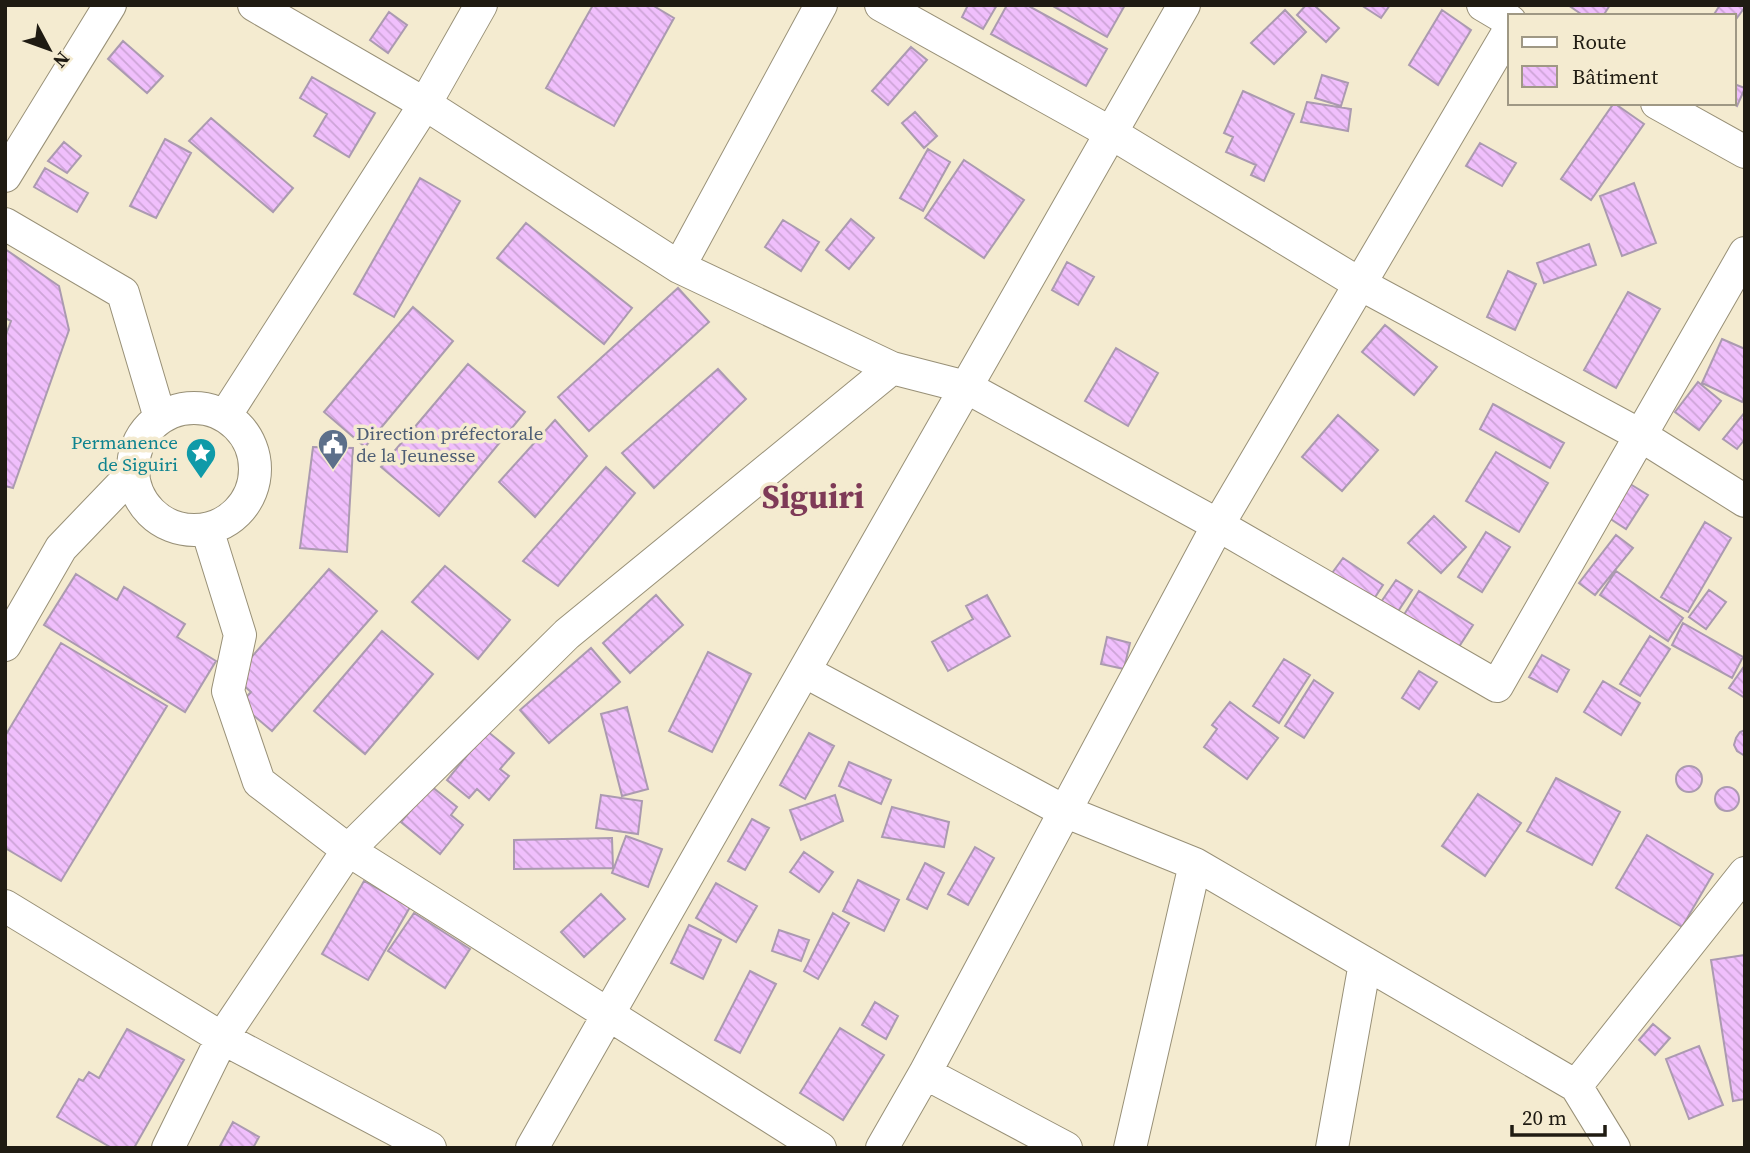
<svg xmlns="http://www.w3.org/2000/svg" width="1750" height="1153" font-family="'Source Serif 4',serif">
  <defs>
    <pattern id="building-back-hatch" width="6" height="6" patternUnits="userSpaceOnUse" patternTransform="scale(1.75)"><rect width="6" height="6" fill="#f0bffc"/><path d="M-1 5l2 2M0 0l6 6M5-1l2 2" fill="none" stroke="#cda4d7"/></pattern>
  </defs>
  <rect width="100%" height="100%" fill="#f4ebd0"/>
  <path fill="url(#building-back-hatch)" stroke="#ab9ab0" stroke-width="2" d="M593,5H652L674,18L614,126L546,88Z
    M968,5H997L983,29L962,17Z
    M1007,5H1027L1107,49L1086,86L991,34Z
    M1051,5H1125L1107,37Z
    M1306,5H1314L1339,28L1326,42L1297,15Z
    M1361,5H1390L1381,18Z
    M1568,5H1610L1603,16H1584Z
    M1720,5H1745V7L1734,22V16H1713Z
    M1285,10L1306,32L1274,64L1251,43Z
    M1442,10L1471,30L1438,85L1409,65Z
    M389,12L407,25L388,53L370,40Z
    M123,41L163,76L147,93L108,59Z
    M911,47L927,60L888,105L872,91Z
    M1322,75L1348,83L1341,106L1315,98Z
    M312,77L375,113L349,157L314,136L327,114L300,98Z
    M1734,84L1745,88L1737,106L1732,103H1734Z
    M1243,91L1294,114L1264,181L1251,175L1256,165L1226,152L1233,137L1224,133Z
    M1307,102L1351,109L1348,131L1301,122Z
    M1614,103L1644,124L1591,200L1561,179Z
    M915,112L937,136L924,148L902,123Z
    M211,118L293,188L273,212L189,141Z
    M165,139L191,153L156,218L130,206Z
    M64,142L81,156L67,173L48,161Z
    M1480,143L1516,163L1502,186L1466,166Z
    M928,149L950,162L923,211L900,198Z
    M964,160L1024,200L984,258L925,218Z
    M45,168L88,193L77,212L34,187Z
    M420,178L460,201L394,317L354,294Z
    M1634,183L1656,243L1622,256L1600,196Z
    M851,219L874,238L849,269L826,250Z
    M783,220L819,242L801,271L765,247Z
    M526,223L632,308L604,344L497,258Z
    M1589,244L1596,265L1544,283L1537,263Z
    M5,249L59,286L69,330L13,488L5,486V337L11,321L5,318Z
    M1067,262L1094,277L1078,305L1052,290Z
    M1508,271L1536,284L1515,330L1487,317Z
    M678,288L709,322L589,431L558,397Z
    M1628,292L1660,309L1616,388L1584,370Z
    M413,307L453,341L365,447L324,412Z
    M1385,325L1437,367L1414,395L1362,352Z
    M1722,339L1745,349V396L1742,402L1702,383Z
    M1116,348L1158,373L1128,426L1085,401Z
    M468,364L525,412L439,516L381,467Z
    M718,369L746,399L654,488L622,453Z
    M1698,382L1721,401L1699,430L1675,412Z
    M1493,404L1564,443L1550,468L1480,429Z
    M1745,412V439L1737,449L1723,439Z
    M1338,415L1378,450L1342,491L1302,457Z
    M555,420L587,456L535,517L499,482Z
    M313,447L353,448L347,552L300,548Z
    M1496,452L1548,483L1519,532L1466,501Z
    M606,467L635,493L558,586L523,561Z
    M1627,482L1648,495L1626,529L1606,516Z
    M1434,516L1466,547L1441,573L1408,543Z
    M1705,522L1731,538L1688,612L1661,597Z
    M1486,532L1510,547L1482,592L1458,577Z
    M1616,535L1633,548L1595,595L1579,583Z
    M1343,558L1383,585L1368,608L1327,580Z
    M445,566L510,620L478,659L412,602Z
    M329,569L377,611L272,731L240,704L251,692L234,677Z
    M1616,571L1683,618L1668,641L1600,595Z
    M76,574L117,600L124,587L185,624L177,637L216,661L185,712L44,625Z
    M1396,580L1412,590L1395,616L1379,605Z
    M1709,590L1726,602L1706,629L1689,617Z
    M1419,591L1473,625L1453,656L1400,621Z
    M656,595L683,625L630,673L603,643Z
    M987,595L1010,636L948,671L932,642L973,619L966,606Z
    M1683,623L1743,657L1732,678L1672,645Z
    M382,631L433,674L365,754L314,711Z
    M1650,636L1670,649L1640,696L1620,684Z
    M1107,637L1130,643L1124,669L1101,664Z
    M61,643L167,706L61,881L5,848V736Z
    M591,648L620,682L549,743L520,710Z
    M708,652L751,674L712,752L669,731Z
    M1542,655L1569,670L1557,692L1529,677Z
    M1284,659L1310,675L1279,723L1253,706Z
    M1745,665V698L1729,688Z
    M1419,671L1437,682L1419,709L1402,698Z
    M1314,680L1333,693L1304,738L1285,726Z
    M1603,681L1640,703L1621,735L1584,712Z
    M1230,702L1278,738L1247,779L1204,747L1217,729L1212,725Z
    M627,707L648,789L622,796L601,714Z
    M1745,730V756L1737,751L1734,745L1736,738L1740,732Z
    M487,731L514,753L500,769L509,776L489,800L477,789L469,798L447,780Z
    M809,733L834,746L805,799L780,785Z
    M849,762L891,780L881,804L839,786Z
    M1676 779a13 13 0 1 1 26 0a13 13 0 1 1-26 0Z
    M1556,778L1620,812L1592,865L1527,831Z
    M431,786L457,807L451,815L463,825L440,854L401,822Z
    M1715 799a12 12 0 1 1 24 0a12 12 0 1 1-24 0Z
    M1478,794L1521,823L1485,876L1442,846Z
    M601,795L642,801L638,834L596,828Z
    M835,795L843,821L801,840L790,810Z
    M892,807L949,822L944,847L882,837Z
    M752,819L769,828L745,870L728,861Z
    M1647,835L1713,874L1682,927L1616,888Z
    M626,836L662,849L648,887L612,873Z
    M612,838L613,868L514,869V840Z
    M975,847L994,858L968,905L948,894Z
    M804,852L833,872L819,892L790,872Z
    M925,863L944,873L927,909L907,899Z
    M858,880L899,900L884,931L843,911Z
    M364,881L410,907L368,980L322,954Z
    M716,883L757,906L736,942L696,918Z
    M601,894L625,919L584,957L561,932Z
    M414,913L470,949L445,988L388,951Z
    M833,913L849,923L818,979L804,971Z
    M689,925L721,940L703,979L671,963Z
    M779,930L809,940L801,961L772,951Z
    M1745,955V1099L1733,1101L1711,960Z
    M750,971L776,984L740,1053L715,1040Z
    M875,1002L898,1016L886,1039L862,1025Z
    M1653,1024L1670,1038L1655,1055L1639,1040Z
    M840,1028L884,1055L843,1120L800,1093Z
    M127,1029L184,1060L134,1148H112L57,1117L79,1079L83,1081L89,1072L99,1078Z
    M1699,1046L1723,1105L1689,1119L1666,1059Z
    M233,1122L259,1137L253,1148H219Z"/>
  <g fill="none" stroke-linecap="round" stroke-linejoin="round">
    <g stroke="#989077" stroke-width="34">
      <path id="minor" d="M254,5L425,104L679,267L892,368L966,387L1218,525L1497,686L1745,253
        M881,5L1111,133L1360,284L1640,435L1745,501
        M1483,5L1510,21
        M1657,103L1745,152
        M5,176L110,5
        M5,224L123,293L160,418
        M679,267L821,5
        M133 469a61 61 0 1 1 122 0a61 61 0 1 1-122 0Z
        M225,416L425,104L481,5
        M207,529L240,635L228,691L259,782L348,850L820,1148
        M5,645L61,548L133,473
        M804,671L1064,811L1195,864L1576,1086L1614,1148
        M5,906L222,1038L430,1148
        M925,1073L1066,1148
        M1576,1086L1745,873
        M168,1148L222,1038L348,850L567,634L892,368
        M532,1148L1184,5
        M882,1148L925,1073L1218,525L1510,29
        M1130,1148L1195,864
        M1332,1148L1365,963"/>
    </g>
    <use href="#minor" stroke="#fff" stroke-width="32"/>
  </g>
  <defs>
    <g id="civic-pin" transform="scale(1.575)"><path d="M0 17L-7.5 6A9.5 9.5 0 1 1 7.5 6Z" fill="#5c6f8a" stroke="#f4ebd0"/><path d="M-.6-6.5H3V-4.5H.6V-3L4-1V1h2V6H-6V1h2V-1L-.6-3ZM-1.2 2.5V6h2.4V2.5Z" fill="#fff"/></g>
    <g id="sight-pin" transform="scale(1.575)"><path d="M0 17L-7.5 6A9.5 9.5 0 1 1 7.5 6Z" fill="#0f9aa8" stroke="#f4ebd0"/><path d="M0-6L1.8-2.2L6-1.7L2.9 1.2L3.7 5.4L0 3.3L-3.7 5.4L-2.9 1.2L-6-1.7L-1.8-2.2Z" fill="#fff"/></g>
  </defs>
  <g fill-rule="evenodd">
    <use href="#civic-pin" x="333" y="444"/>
    <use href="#sight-pin" x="201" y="453"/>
  </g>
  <g text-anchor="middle" stroke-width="7" stroke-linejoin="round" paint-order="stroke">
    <g font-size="19" fill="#4e5e75" stroke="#f4ebd0" text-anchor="start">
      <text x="356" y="440">Direction préfectorale<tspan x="356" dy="22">de la Jeunesse</tspan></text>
    </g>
    <g font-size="19" fill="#0d838f" stroke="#f4ebd0" text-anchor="end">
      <text x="178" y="449">Permanence<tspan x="178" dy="22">de Siguiri</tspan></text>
    </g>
    <g font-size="33" font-weight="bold" fill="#7e3a57" stroke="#f4ebd0">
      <text x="813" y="508">Siguiri</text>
    </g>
  </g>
  <rect width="1750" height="1153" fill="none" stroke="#1f1b12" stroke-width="14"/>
  <rect x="1508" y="14" width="228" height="91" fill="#f4ebd0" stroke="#9f9884" stroke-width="2"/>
  <rect x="1522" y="37" width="35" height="10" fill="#ffffff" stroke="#9f9884" stroke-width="2"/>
  <text x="1572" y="49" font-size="21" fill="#1f1b12">Route</text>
  <rect x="1522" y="66" width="35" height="21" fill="url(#building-back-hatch)" stroke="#9f9884" stroke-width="2"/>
  <text x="1572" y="84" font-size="21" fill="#1f1b12">Bâtiment</text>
  <g transform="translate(49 49) rotate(131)" stroke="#f4ebd0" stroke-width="5" paint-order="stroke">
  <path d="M0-5L12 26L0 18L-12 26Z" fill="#1f1b12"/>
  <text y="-10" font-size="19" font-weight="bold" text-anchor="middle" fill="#1f1b12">N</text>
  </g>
  <path d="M1512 1125v10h93v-10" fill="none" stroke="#1f1b12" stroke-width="3.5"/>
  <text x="1522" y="1125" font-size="21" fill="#1f1b12" stroke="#f4ebd0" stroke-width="5" paint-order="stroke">20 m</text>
</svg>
